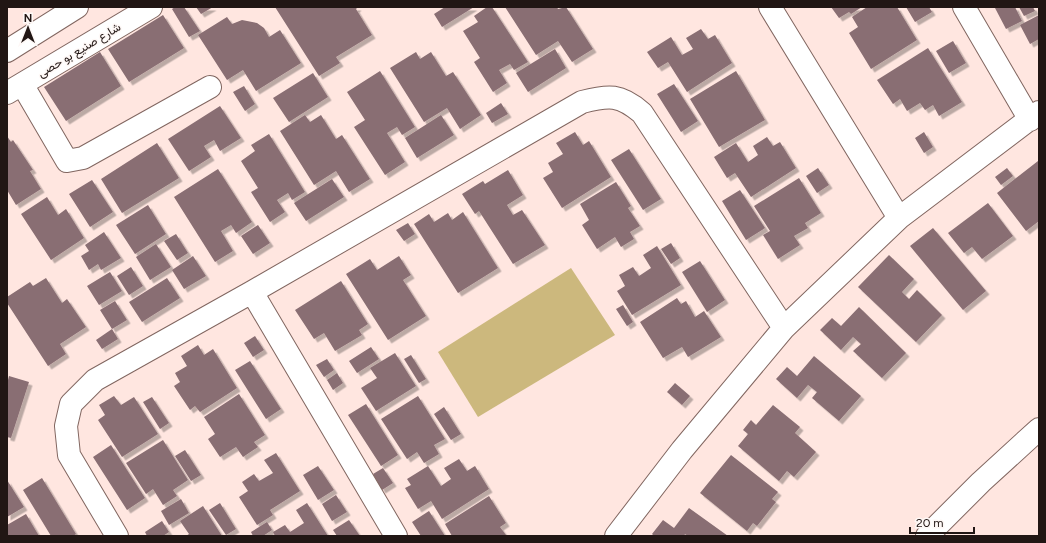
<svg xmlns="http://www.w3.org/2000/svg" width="1046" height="543" font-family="Figtree,Vazirmatn,sans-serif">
  <defs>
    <filter id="shadow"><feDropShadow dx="3.5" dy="3.5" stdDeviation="0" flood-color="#0004"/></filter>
  </defs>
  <rect width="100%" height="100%" fill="#ffe6e0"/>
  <path fill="#ccb87d" d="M571,268L615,335L478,417L438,352Z"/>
  <path fill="#896e73" filter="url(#shadow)" d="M175,7H184L200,31L189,37L172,9Z
    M196,7H213L201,14Z
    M275,7H358L356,9L372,35L336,57L340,63L319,76Z
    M445,7H474L442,27L434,14Z
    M487,7H492L528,62L514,70L510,64L499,70L507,83L493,92L474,62L480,58L463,31L478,22L474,16Z
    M505,7H557L558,9L566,7L593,49L572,62L558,41L536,55Z
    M831,7H862L851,14L849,12L839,18Z
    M867,7H897L917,40L871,69L849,33L858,27L852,17Z
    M906,7H929L932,12L915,22Z
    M1015,7L1022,21L1006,29L995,8Z
    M1019,7H1033L1035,11L1024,16Z
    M163,15L184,48L129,82L108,49Z
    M1039,15V39L1030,44L1020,25Z
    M227,17L232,24L242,20L257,23L264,28L269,37L280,30L301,63L256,91L243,70L227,80L198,35Z
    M701,29L708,39L715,35L732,63L687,92L668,62L658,68L647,52L671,37L682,55L693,49L686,38Z
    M953,41L966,63L949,73L936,51Z
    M928,48L962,102L939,116L933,105L925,110L920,103L907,111L900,99L893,104L877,80Z
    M555,49L566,68L528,92L516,73Z
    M100,52L121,86L66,121L44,87Z
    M416,52L420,59L431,52L446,76L453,72L481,115L460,129L447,108L424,122L390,68Z
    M380,71L415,127L402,135L397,127L387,133L405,162L385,175L354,127L365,120L347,92Z
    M736,71L765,120L719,147L690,99Z
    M313,73L328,97L289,122L273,98Z
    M674,84L698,121L681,132L657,94Z
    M244,86L255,104L245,111L233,92Z
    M501,103L508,114L492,123L486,113Z
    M220,106L241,138L220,151L214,140L204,146L211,157L189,171L168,139Z
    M305,115L310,122L321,115L336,139L342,135L370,179L349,192L336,171L314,185L280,131Z
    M441,115L454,135L417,158L405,138Z
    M575,132L583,145L589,141L611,177L562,208L543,178L553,172L548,163L563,154L556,143Z
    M924,132L933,147L924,153L915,138Z
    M269,134L305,192L292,200L288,193L277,200L285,212L270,222L251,192L258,188L241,161L255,151L251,145Z
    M7,136L11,142L13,140L33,170L30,171L41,189L16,205L7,190Z
    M767,137L773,146L780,142L796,168L751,197L735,173L727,178L714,157L736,143L748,162L758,155L753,146Z
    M157,143L179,178L122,213L101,179Z
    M629,149L661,199L643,210L611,160Z
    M1038,161L1039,221L1026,231L997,193Z
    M818,168L829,185L817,193L806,176Z
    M1007,168L1013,176L1001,185L995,177Z
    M218,169L252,222L236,233L231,225L221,231L233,251L215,262L174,197Z
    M508,170L523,195L507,205L513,215L522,210L545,245L513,264L479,211L475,214L462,194L483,181L485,184Z
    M799,178L821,213L805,223L808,228L794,236L800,245L778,259L763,235L770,231L754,206Z
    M332,179L344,197L306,221L294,203Z
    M92,180L113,212L90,227L69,194Z
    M616,182L631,206L628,208L640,226L630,232L634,239L621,247L615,237L597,249L582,225L589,220L580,204Z
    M740,190L765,228L746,240L722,201Z
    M47,197L58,215L66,209L84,238L51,260L21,214Z
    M988,203L1013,236L982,259L972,247L964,253L948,233Z
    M148,205L166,234L135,254L116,225Z
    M463,212L498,268L458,293L414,224L429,214L434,222L448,213L452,220Z
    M408,223L415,234L404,241L396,230Z
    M258,225L270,243L253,254L241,236Z
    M933,228L986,291L963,310L910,246Z
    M104,232L121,258L101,270L98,264L89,270L81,256L89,251L85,245Z
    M176,234L188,253L177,260L164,241Z
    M671,243L680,258L671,264L661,249Z
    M156,244L171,267L150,280L136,257Z
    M657,246L681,285L632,315L617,291L625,286L619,275L633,267L639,276L651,268L643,255Z
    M889,255L914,279L902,292L909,299L917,290L942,315L916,342L858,287Z
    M193,256L206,276L184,289L172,270Z
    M399,256L411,275L403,280L426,316L388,340L346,274L370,259L377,270Z
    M700,261L725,300L707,312L682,272Z
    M131,267L143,286L129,295L117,276Z
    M110,272L122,291L99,305L87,286Z
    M46,278L62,303L67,299L86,327L60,344L66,354L48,366L7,303V297L30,282L33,286Z
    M167,278L180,298L142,322L129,302Z
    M341,281L368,324L359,330L362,335L335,351L324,333L314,339L295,310Z
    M677,298L681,304L686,301L695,317L704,311L721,337L688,357L682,347L663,358L640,322Z
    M115,301L127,320L112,329L100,310Z
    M623,305L633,322L627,326L616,309Z
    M859,307L906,353L882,378L853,351L861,344L853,337L841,350L820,330L832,318L841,326Z
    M112,329L118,339L102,349L96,340Z
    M255,336L264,350L253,357L244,343Z
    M198,345L204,355L213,349L237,388L200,412L195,406L190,410L174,386L180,382L175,373L187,366L181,356Z
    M371,347L379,359L357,373L349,361Z
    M395,353L416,386L376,411L361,388L377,378L370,368Z
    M411,355L426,379L419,383L404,359Z
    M814,356L861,396L839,421L812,398L817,392L808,385L797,398L776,379L787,367L797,376Z
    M327,359L334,370L324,377L316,365Z
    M250,361L281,409L266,419L235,370Z
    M337,373L343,383L333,390L327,380Z
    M9,376L29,382L11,438L7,437V384Z
    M675,383L690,396L682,405L667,392Z
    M239,394L265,435L254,442L258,447L243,457L236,447L220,457L208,439L215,434L204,417Z
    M114,396L121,405L134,397L158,434L122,457L98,420L105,415L99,405Z
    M418,396L445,439L434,445L439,454L424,463L417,452L407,459L381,419Z
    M152,397L169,423L160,429L143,402Z
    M366,404L398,455L381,466L348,415Z
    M773,405L800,427L795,433L816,452L794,477L787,471L779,481L738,446L748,434L743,430L751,420L756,425Z
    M444,407L461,434L451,440L434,414Z
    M163,440L188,480L173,490L177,496L163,505L153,489L146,494L126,463Z
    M111,445L145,498L127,510L93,457Z
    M185,450L201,475L191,481L175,456Z
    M276,453L300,491L270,510L273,515L257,525L239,497L248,491L242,482L254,474L259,481L273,473L264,460Z
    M731,455L778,492L772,499L776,502L757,526L753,523L747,531L700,493Z
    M459,459L467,471L475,466L489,489L442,519L431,501L418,509L405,488L411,485L407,479L428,466L441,486L451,479L444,468Z
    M318,466L334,490L318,500L303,475Z
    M383,468L393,483L382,490L373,474Z
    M42,478L76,534L73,536H51L23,490Z
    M7,480L24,507L7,517Z
    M336,495L347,512L332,521L322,504Z
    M489,496L506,523L500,527L506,535L452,536L445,524Z
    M181,499L189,513L169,525L161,511Z
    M220,503L236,529L226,535L209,510Z
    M307,503L328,536H275L273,532L285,525L290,532L304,523L296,510Z
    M203,506L222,536H186L189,534L180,521Z
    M689,508L728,536H688L685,534L684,536H654L652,534L663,520L674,528Z
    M429,511L445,536H421L412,522Z
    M26,514L39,536H7V525Z
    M349,520L360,536H337L333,530Z
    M162,521L169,532L163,536H147L145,532Z
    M267,522L272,530L263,536H253L251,532Z"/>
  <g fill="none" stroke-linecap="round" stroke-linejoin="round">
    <g stroke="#816660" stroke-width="24">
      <path id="minor" d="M770,7L899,218
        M964,7L1030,120
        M7,51L77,7
        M22,84L67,161L83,158L210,87
        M7,93L151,7
        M252,292L396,536
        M117,536L69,455L66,426L71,404L95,380L252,292L582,102C609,95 620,94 642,113L784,328
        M616,536L682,450L784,328L899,218L1039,112
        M927,536L981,482L1039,429"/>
    </g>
    <use href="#minor" stroke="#fff" stroke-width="22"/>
  </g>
  <g text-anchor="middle" stroke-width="3" stroke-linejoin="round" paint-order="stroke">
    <g font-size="12" fill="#211614" stroke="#fef8f6">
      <text transform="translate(79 50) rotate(-31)" y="4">شارع صنيع بو حصى</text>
    </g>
  </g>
  <rect width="1046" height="543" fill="none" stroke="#211614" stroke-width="16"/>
  <g transform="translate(28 28)" stroke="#fef8f6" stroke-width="3" paint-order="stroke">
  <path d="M0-3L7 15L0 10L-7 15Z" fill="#211614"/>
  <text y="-6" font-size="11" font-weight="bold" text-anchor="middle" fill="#211614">N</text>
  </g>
  <path d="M910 527v6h64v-6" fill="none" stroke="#211614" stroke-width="2"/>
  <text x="916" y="527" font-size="12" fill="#211614" stroke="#fef8f6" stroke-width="3" paint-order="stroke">20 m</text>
</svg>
